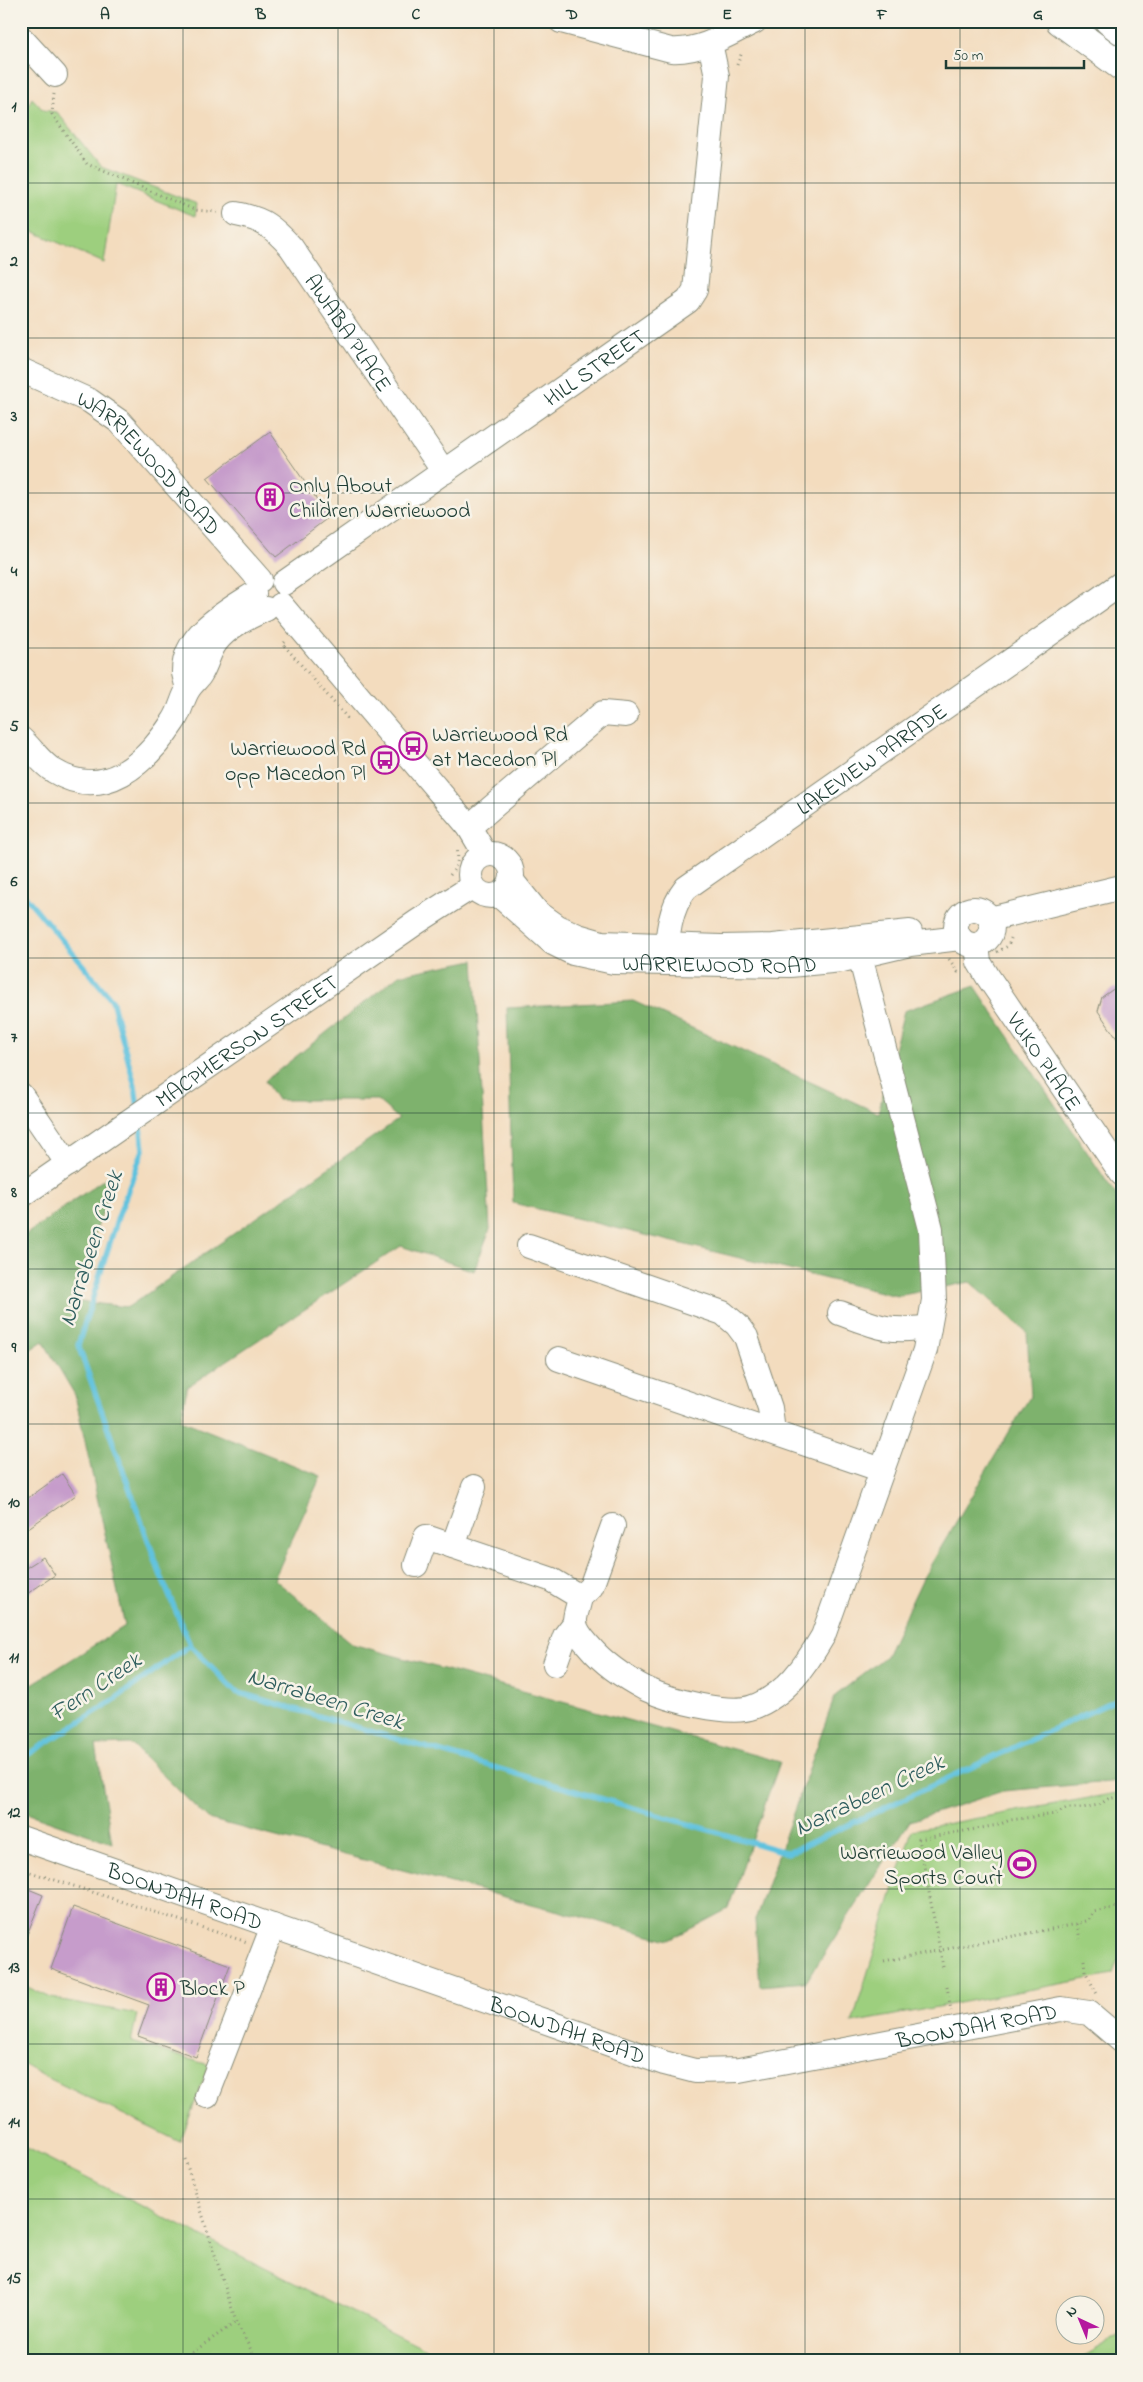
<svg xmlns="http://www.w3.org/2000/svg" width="1143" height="2382" font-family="'Indie Flower',sans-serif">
  <rect width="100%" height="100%" fill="#f7f3e8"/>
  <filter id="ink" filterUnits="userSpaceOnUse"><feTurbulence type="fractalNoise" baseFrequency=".02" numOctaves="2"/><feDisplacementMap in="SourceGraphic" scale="10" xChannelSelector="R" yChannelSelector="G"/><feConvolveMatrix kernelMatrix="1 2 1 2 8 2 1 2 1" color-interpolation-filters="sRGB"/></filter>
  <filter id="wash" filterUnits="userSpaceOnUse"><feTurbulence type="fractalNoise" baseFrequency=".0096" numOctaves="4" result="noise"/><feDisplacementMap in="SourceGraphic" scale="20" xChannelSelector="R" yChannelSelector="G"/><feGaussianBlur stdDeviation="1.12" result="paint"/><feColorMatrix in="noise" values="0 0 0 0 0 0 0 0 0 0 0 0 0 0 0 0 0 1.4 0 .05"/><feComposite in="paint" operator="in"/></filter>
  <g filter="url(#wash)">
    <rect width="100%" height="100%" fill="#f3dcbe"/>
    <path fill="#9dcf7e" stroke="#5e8659" d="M32,98L43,110L57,112L101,167L197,204L195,216L116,184L104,263L21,226V120Z
      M1122,1792V1944L1113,1974L852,2023L912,1830Z
      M21,1984L51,1998L137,2014L131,2042L209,2065L180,2142L44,2076L21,2063Z
      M21,2145L449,2361H21Z
      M1122,2334V2361H1076Z"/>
    <path fill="#7eb26d" stroke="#4e7850" d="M474,960L490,1229L474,1271L401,1246L187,1387L181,1420L321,1476L274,1579L352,1644L780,1762L728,1909L669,1940L208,1819L131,1744L96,1745L112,1843L21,1811V1691L125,1626L75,1395L43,1341L21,1356V1238L117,1170L72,1301L128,1307L399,1119L377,1100H277L265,1081L399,975Z
      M975,986L1122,1204V1781L1003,1791L910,1821L806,1982L760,1986L755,1920L835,1696L886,1656L923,1578L1031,1395L1027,1332L970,1282L897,1296L513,1203L507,1008L633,1001L878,1113L904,1011Z"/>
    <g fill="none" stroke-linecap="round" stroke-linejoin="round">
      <path stroke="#60c2de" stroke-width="5.5" d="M21,891L112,1000L135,1086L138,1108
        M140,1122L143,1150L118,1217L78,1345L161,1576L190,1645L236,1692L788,1853L1122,1697
        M21,1759L111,1702L190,1645"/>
    </g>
    <g id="blocks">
      <path fill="#c69ccb" d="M270,432L329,517L276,557L207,478Z
        M1122,983V1046L1098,1011L1102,997Z
        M62,1474L76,1495L21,1533V1503Z
        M43,1557L55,1575L21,1598V1571Z
        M21,1886L43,1895L22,1947L21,1946Z
        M73,1907L230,1965L196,2057L138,2036L149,2005L51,1969Z"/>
    </g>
  </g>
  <g filter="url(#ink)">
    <use href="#blocks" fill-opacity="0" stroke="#898c79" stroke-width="1"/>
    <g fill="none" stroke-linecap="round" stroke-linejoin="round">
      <g stroke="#898c79" stroke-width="26">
        <g id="minor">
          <path d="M561,21L671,50C701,52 729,34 755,21"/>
          <path d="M21,38L55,75"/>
          <path id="s1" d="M236,214C263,219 273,227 291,247L444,472"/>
          <path id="s2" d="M21,370L90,401L120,422L260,580"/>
          <path id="s3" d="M284,583L688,301L695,290L717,76L710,43"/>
          <path d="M281,605L469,827L485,854"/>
          <path d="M188,689C187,684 185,678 184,673C183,635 227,611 254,594"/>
          <path d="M21,739C32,749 42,764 54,771C104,802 146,763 173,722C181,711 182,698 189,688C193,682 199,678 201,673C207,663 209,651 216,642C228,626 249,617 266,609"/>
          <path d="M469,827L603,713L626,715"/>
          <circle cx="491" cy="875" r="21"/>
          <path d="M512,881L537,912L558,927L578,936L602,943L721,947L773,946L910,932"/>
          <path id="s4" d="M499,895L553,943L573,953L614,962L790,965L842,960L910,944L960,938"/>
          <circle cx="974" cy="927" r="18"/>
          <path d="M990,919L1122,887"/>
          <path id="s5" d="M977,945L979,962L988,977L1122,1174"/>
          <path id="s6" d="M666,963C667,937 669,909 686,888L1122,583"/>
          <path d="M21,1095L68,1164"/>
          <path id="s7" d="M21,1196L417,922L473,886"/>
          <path d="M529,1246L723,1313L737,1325L746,1337L770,1408L773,1432"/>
          <path d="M840,1313C878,1327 888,1333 929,1327"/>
          <path d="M559,1359L882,1470"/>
          <path d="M453,1546L474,1487"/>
          <path d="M416,1565L426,1537L550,1579L580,1597C579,1605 574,1616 575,1623C576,1632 583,1639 589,1646C604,1664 625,1678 646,1689C669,1700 729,1716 753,1707C786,1695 806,1665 823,1636L925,1350L934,1300L931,1229L860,956"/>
          <path d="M580,1597L591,1587L613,1526"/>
          <path d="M555,1664L565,1636L575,1623"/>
          <path id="s8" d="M21,1838L664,2063L695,2071L739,2070L1061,2009L1089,2013L1122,2041"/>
          <path d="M207,2096L273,1926"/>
        </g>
      </g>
      <g stroke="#898c79" stroke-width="30">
        <path id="highway" d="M1060,21L1122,67
          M1109,21L1122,31"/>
      </g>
      <path stroke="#898c79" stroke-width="3" stroke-dasharray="1 4" stroke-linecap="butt" d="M737,65L742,52
        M54,94L52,114L87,164L195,210L217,212
        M285,642L283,644L349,720
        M450,875C457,866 459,860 457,848
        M997,952L1008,946L1012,936
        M949,959L958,972L961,971
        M21,1869L247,1942
        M1077,1924L1080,1939
        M1084,1960L1085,1971L1097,1994
        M884,1961L1077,1924L1089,1920L1093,1912L1122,1906
        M943,1967L919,1839L998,1825L1010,1820L1056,1814L1067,1808H1082L1099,1805L1108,1799L1122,1796
        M947,1986L951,2011
        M185,2159L236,2322L257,2361
        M180,2361L236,2322"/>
      <use href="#minor" stroke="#fff" stroke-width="24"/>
      <use href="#highway" stroke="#fff" stroke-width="28"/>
    </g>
  </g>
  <path fill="none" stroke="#1f3d34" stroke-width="1" stroke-opacity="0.55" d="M183,21V2361M338,21V2361M494,21V2361M649,21V2361M805,21V2361M960,21V2361M21,183H1122M21,338H1122M21,493H1122M21,648H1122M21,803H1122M21,958H1122M21,1113H1122M21,1269H1122M21,1424H1122M21,1579H1122M21,1734H1122M21,1889H1122M21,2044H1122M21,2199H1122"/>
  <defs>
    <g id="building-ring" transform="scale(1.4375)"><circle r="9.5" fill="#f7f3e8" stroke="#b5179e" stroke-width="1.5"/><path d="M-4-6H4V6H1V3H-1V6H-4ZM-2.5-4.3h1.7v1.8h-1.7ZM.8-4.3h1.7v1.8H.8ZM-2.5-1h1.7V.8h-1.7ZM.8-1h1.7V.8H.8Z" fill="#b5179e"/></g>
    <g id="bus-ring" transform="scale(1.4375)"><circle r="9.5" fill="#f7f3e8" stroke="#b5179e" stroke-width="1.5"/><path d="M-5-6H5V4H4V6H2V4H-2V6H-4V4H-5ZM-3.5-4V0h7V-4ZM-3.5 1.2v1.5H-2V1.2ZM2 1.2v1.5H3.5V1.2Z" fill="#b5179e"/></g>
    <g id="stadium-ring" transform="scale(1.4375)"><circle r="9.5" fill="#f7f3e8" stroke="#b5179e" stroke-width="1.5"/><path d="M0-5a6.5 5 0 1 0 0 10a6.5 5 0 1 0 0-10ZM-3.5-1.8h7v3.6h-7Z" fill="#b5179e"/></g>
  </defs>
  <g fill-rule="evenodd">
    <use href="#building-ring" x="270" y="497"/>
    <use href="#bus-ring" x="413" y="746"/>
    <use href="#bus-ring" x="385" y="760"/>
    <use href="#stadium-ring" x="1022" y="1864"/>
    <use href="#building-ring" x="161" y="1987"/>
  </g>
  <g text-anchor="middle" stroke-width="5" stroke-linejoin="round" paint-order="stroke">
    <g font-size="22" fill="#1f3d34" stroke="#f7f3e8">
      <text dy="8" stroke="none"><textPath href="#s1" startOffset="169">AWABA PLACE</textPath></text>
      <text dy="8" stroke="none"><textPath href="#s3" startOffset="378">HILL STREET</textPath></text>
      <text dy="8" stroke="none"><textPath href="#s2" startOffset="161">WARRIEWOOD ROAD</textPath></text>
      <text dy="8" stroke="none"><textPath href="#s6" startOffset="305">LAKEVIEW PARADE</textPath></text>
      <text dy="8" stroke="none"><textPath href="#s4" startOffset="242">WARRIEWOOD ROAD</textPath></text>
      <text dy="8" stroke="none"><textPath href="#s7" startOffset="274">MACPHERSON STREET</textPath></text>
      <text dy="8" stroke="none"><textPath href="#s5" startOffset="136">VUKO PLACE</textPath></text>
      <text dy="8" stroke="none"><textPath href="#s8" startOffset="174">BOONDAH ROAD</textPath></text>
      <text dy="8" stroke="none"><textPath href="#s8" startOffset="999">BOONDAH ROAD</textPath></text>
      <text dy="8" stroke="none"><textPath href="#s8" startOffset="579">BOONDAH ROAD</textPath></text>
    </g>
    <g font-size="22" fill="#1f3d34" stroke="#f7f3e8" text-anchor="start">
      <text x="289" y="492">Only About<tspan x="289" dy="25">Children Warriewood</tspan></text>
      <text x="432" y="741">Warriewood Rd<tspan x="432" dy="25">at Macedon Pl</tspan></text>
      <text x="366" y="755" text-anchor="end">Warriewood Rd<tspan x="366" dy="25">opp Macedon Pl</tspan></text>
      <text x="1003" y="1859" text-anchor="end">Warriewood Valley<tspan x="1003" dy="25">Sports Court</tspan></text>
      <text x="180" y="1995">Block P</text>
    </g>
    <g font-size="24" font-style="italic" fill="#2f5e5e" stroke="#f7f3e8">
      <text transform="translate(90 1248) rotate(-72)" y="8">Narrabeen Creek</text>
      <text transform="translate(95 1686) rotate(-34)" y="8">Fern Creek</text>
      <text transform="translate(326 1698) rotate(17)" y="8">Narrabeen Creek</text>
      <text transform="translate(869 1794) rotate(-25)" y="8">Narrabeen Creek</text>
    </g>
  </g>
  <rect width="1143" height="2382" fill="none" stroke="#f7f3e8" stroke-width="55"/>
  <g transform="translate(1080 2320) rotate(316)"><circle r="24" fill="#f7f3e8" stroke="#a1aaa0"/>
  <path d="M0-4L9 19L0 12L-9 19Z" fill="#b5179e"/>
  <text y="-8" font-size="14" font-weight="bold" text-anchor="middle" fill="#1f3d34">N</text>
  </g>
  <path d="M946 60v8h138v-8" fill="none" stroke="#1f3d34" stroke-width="2.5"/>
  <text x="953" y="60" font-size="15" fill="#1f3d34" stroke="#f7f3e8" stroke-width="4" paint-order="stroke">50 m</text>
  <rect x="28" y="28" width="1088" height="2326" fill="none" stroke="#1f3d34" stroke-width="2"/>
  <g font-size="16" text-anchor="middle" font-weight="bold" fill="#1f3d34">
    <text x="105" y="19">A</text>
    <text x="261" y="19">B</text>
    <text x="416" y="19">C</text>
    <text x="572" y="19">D</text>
    <text x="727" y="19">E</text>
    <text x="882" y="19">F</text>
    <text x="1038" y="19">G</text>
    <text x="14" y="111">1</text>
    <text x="14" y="266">2</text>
    <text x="14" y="421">3</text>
    <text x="14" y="576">4</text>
    <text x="14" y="731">5</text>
    <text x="14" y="886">6</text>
    <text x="14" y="1042">7</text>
    <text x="14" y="1197">8</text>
    <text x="14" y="1352">9</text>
    <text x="14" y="1507">10</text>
    <text x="14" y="1662">11</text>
    <text x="14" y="1817">12</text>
    <text x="14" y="1972">13</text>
    <text x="14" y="2127">14</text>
    <text x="14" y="2283">15</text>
  </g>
</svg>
